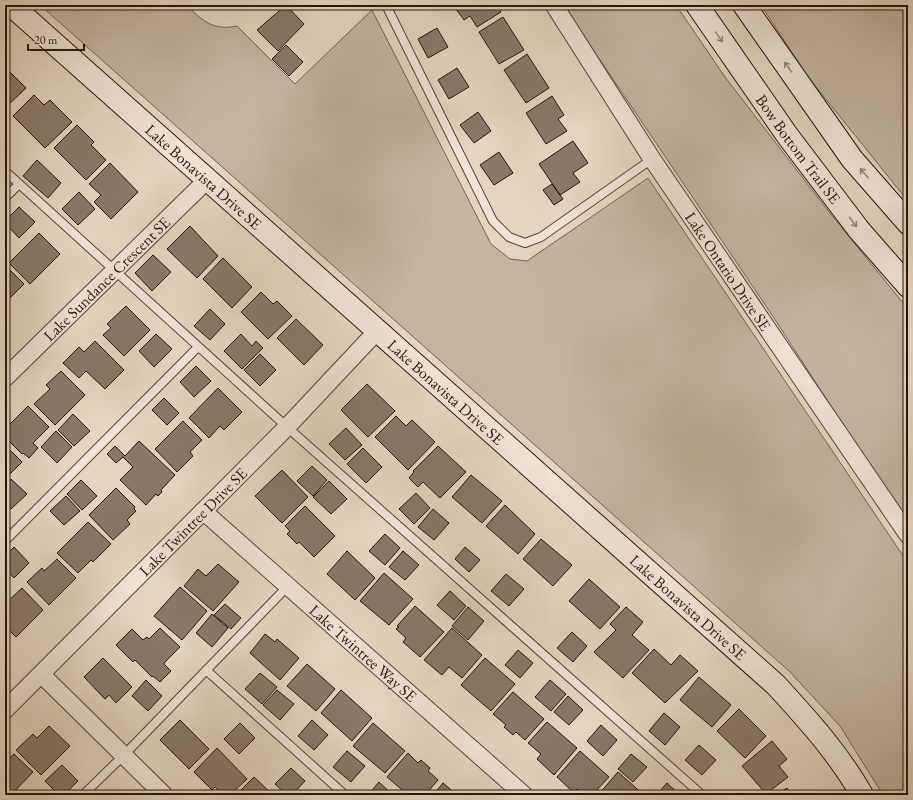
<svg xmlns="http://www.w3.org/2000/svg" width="913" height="800" font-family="'EB Garamond',serif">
  <rect width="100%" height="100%" fill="#e3d6be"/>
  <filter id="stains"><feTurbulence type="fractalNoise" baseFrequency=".005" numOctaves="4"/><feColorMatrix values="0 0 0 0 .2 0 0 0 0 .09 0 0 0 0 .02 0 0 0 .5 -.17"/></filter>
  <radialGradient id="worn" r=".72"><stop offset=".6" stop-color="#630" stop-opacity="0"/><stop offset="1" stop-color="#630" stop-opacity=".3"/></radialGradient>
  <path fill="#c3b5a0" stroke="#746456" d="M40,5H186C203,21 213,31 237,26L295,84L372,10L491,244L510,259L527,261L648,178L908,563V795H883L840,726L789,671Z
    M563,5H676L725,77L829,212L908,309V525L774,318Z
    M761,5H908V201L808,77Z"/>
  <path fill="#887969" stroke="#26140d" d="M286,5L304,24L278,51L257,30Z
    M462,5H497L501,12L477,27L470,16L464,20L456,9Z
    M503,17L524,50L499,64L479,32Z
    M437,28L448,47L428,58L418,39Z
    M286,45L303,62L289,76L272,59Z
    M527,54L549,88L526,103L504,70Z
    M5,67L26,88L5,108Z
    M457,68L469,87L449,99L438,80Z
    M34,95L44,105L50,100L72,122L45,148L13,116Z
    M552,96L564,115L558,119L567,131L546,144L526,113Z
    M478,112L491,131L474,143L460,125Z
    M77,125L94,142L91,145L106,160L86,180L54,148Z
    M573,141L588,163L573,173L580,182L560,195L539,164Z
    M499,152L513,173L494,185L480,165Z
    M37,160L61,183L48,198L23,176Z
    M110,163L138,192L111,219L94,202L101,195L89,184Z
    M552,184L563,199L554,205L543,190Z
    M79,192L95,209L78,225L62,209Z
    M19,207L35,222L19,238L5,223V221Z
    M190,226L218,256L197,278L167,249Z
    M39,233L60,254L30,284L9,263Z
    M153,255L171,272L152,291L135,273Z
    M223,258L252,287L232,308L203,279Z
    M5,265L24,284L8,300L7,299L5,301Z
    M261,292L273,304L277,301L292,316L268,339L241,312Z
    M126,306L150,330L124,356L103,335L111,328L107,324Z
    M210,309L225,324L210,340L194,326Z
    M296,319L323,345L304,365L277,338Z
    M156,334L172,349L154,367L139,351Z
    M241,334L252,346L256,341L263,348L242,369L224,351Z
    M95,341L124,370L105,389L86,371L79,378L63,363L79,347L84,352Z
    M260,354L276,370L260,386L244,370Z
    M196,366L211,381L194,397L180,382Z
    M61,371L85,395L55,425L34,404L50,389L46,385Z
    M367,384L395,411L368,437L341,410Z
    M218,388L242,412L224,430L220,426L209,438L189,418Z
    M164,398L179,413L167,425L152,410Z
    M28,406L49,427L33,443L38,448L29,458L23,453L22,454L5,437V429Z
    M73,414L90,431L74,446L58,430Z
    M396,416L406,426L412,420L435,442L408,470L375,437Z
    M183,421L202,440L190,452L193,456L177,472L155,449Z
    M346,428L362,445L345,460L329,444Z
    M56,431L72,447L57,463L41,447Z
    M139,441L175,475L161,490L162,492L158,496L156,494L146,505L120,480L133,467L123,457L116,463L107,454L115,446L125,456Z
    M5,445L22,462L7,477L10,481L11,479L27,494L11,509L5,503Z
    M438,446L466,472L440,498L423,482L418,487L409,478L414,472L413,471Z
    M363,448L382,467L366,483L347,464Z
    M312,466L327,480L313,496L297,481Z
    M282,470L308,497L282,523L255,496Z
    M471,475L502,501L482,523L452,497Z
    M81,480L97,496L82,510L67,494Z
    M329,481L347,499L331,514L313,497Z
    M116,488L135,507L134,509L136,511L127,520L130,524L113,540L89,515Z
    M416,493L430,508L414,524L399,509Z
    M66,496L80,511L64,525L50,511Z
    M505,505L535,534L518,554L486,526Z
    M305,506L335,536L314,557L299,542L297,544L287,534L290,531L285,526Z
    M433,509L449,523L434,540L418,527Z
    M88,522L111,544L93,562L91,560L78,573L57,553Z
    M385,534L400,548L385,565L369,551Z
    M541,539L572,565L553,586L523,559Z
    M14,547L29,563L14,578L5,568V556Z
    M465,547L480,560L469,572L455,559Z
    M347,551L375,578L355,600L327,574Z
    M403,551L419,565L405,580L389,567Z
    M57,559L76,578L49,605L27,582L42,568L44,571Z
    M218,564L239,582L213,611L184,586L198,569L206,576Z
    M384,573L413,599L389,625L360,601Z
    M506,574L524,589L509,606L491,591Z
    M589,579L620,607L600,629L569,601Z
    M180,587L207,611L182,640L154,616Z
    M22,588L43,610L16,637L5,626V604Z
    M450,591L466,606L454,620L437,605Z
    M225,604L241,618L231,629L214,615Z
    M415,606L444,632L420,657L403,642L406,638L396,629L399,627L397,626Z
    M468,607L484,621L468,640L452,626Z
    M626,607L643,622L632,635L649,650L623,678L594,652L616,630L610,624Z
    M212,614L228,628L212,647L196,633Z
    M160,628L180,647L165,662L164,664L171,671L160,682L153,676L152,677L135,660L133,662L116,645L132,629L143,640L147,637L149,639Z
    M452,628L482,655L462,678L449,667L442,675L424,660Z
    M572,632L587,646L573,662L557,648Z
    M265,634L275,642L277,639L299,658L280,680L250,653Z
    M654,649L671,665L680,655L698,671L665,703L632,673Z
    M518,650L533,663L520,678L505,665Z
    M103,658L132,687L116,703L109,695L105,699L84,677Z
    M485,658L515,684L491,711L461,685Z
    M307,664L335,689L316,711L287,686Z
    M260,673L277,687L262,704L245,689Z
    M699,677L731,705L712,727L680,700Z
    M146,680L162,696L148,711L132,696Z
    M550,680L566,694L551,711L535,697Z
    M277,690L294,704L280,720L263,705Z
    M341,690L372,718L352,741L321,713Z
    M513,692L544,719L525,740L516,732L513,735L504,727L506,725L493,714Z
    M568,696L583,710L569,725L554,712Z
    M739,709L766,736L745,758L717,731Z
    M664,713L680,727L665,745L649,731Z
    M180,720L209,749L189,769L160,740Z
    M312,720L328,735L314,750L298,736Z
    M547,722L577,748L554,775L537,759L541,754L528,743Z
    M240,723L255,738L239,754L224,739Z
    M373,723L405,751L385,773L353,746Z
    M601,725L617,740L603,756L587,741Z
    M49,726L70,746L41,775L16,750L33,734L37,738Z
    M772,741L787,759L779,766L788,777L766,794L742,766Z
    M699,745L716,760L702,775L685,760Z
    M217,748L247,779L230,795H223L215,787L212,790L194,772Z
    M347,751L365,766L351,782L333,767Z
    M580,751L609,777L592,795H584L577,789L574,793L557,777Z
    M408,753L418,763L421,760L430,768L428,771L438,780L425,795H408L387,777Z
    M14,754L33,772L11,795H5V762Z
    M631,754L647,767L633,782L618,769Z
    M62,765L78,781L64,795H59L45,781Z
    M291,768L305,781L292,795H287L275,784Z
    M618,772L644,795H598Z
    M254,777L270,792L273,795H236Z
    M379,782L393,795H368Z
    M443,783L457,795H433Z
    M667,783L680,795H656Z
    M787,788L791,795H776Z"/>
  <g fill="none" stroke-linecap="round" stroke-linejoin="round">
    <g stroke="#554439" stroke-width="10">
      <path id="lane" d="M386,5L493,221L509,237L525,243L541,237L652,159
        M5,171L287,427L702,795
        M5,198L19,184
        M5,541L198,347
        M206,670L345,795
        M83,795L124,755L287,587"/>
    </g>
    <g stroke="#554439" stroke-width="19">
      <g id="street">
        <path id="s1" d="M554,5L652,159L908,535"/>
        <path id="s2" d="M5,378L208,179"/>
        <path id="s3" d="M203,511L524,795"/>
        <path d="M42,675L164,795"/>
        <path id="s4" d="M5,710L287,427L377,331"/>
      </g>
    </g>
    <g stroke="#26140d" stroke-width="24">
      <g id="secondary">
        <path id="s5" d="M11,5L776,685C808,720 839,754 862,795"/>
        <path id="s6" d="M697,5L787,135L859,230L908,286"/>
        <path d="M744,5L852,159L908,223"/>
      </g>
    </g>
    <use href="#lane" stroke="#ede4d5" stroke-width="8"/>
    <use href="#street" stroke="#ede4d5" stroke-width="17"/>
    <use href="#secondary" stroke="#ede4d5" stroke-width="22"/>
  </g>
  <defs><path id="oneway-shaft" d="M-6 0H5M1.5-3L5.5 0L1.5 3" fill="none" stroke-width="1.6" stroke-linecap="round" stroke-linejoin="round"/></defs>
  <g stroke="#93867b">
    <use href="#oneway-shaft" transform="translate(719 37) rotate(55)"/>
    <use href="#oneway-shaft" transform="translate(788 67) rotate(-125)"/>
    <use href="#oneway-shaft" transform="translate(864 173) rotate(-131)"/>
    <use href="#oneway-shaft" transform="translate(853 222) rotate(53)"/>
  </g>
  <g text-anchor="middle" stroke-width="3" stroke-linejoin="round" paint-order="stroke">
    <g font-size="16" fill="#26140d" stroke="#ede4d5">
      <text dy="6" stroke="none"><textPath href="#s6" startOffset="176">Bow Bottom Trail SE</textPath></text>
      <text dy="6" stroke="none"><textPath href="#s5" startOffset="258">Lake Bonavista Drive SE</textPath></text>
      <text dy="6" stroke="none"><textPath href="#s1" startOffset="318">Lake Ontario Drive SE</textPath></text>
      <text dy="6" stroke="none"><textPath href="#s2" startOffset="142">Lake Sundance Crescent SE</textPath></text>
      <text dy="6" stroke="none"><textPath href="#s5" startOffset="582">Lake Bonavista Drive SE</textPath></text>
      <text dy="6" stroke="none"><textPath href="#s4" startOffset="266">Lake Twintree Drive SE</textPath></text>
      <text dy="6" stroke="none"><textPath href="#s5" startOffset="906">Lake Bonavista Drive SE</textPath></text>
      <text dy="6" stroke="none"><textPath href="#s3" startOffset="214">Lake Twintree Way SE</textPath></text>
    </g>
  </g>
  <rect width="913" height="800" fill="none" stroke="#e3d6be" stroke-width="20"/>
  <rect x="6" y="6" width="901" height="788" fill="none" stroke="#26140d" stroke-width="2"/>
  <rect x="10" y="10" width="893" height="780" fill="none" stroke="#26140d"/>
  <path d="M28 44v6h56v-6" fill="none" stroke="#26140d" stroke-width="2"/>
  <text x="34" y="44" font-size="12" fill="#26140d" stroke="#ede4d5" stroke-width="3" paint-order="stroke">20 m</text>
  <rect width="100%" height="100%" filter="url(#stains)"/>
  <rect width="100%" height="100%" fill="url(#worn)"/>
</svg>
